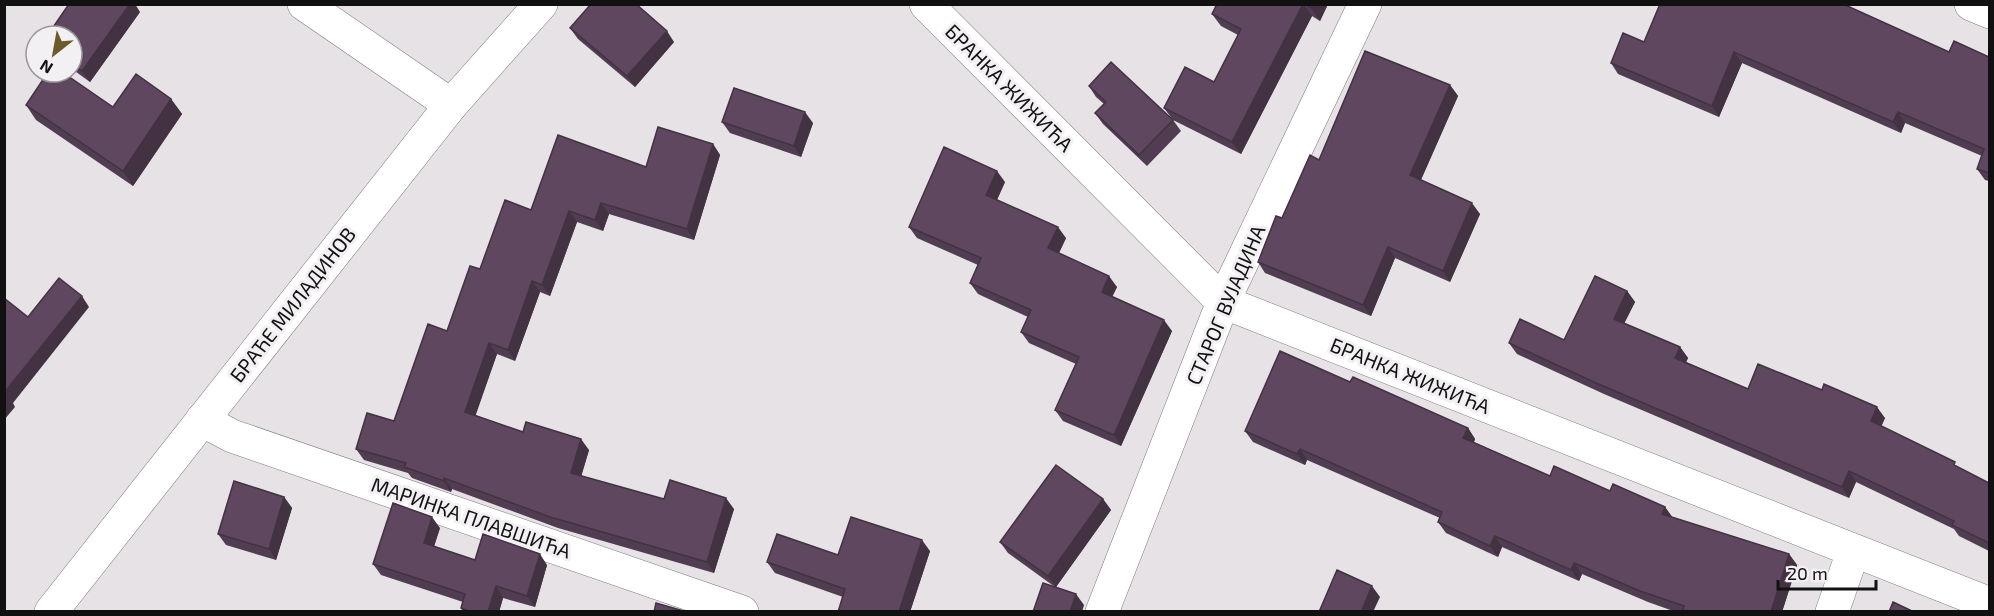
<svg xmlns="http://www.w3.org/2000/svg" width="1994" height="616" font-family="'Exo 2',sans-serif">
  <rect width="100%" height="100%" fill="#e6e2e5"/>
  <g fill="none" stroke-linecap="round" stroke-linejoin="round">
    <g stroke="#7f7c7f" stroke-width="34">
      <path id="street" d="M304,4L451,105
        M926,4L1223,302L1990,604
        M1971,4L1990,12
        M202,420L232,436L742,612
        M1102,612L1223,302L1365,4
        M1832,612L1853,552"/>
    </g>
    <g stroke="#7f7c7f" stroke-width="34">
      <path id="secondary" d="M51,612L451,105L541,4"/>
    </g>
    <use href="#street" stroke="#fff" stroke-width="33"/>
    <use href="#secondary" stroke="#fff" stroke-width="33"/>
  </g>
  <path fill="#513d52" d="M1217,4H1328L1320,21L1312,16L1241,154L1173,120L1164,108L1214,82L1238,35L1221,26L1212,14Z
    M140,12L90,82L72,69V36Z
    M570,28L674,42L635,87L578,39Z
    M1644,42L1949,52L1989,57V181L1985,180L1977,169L1982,156L1905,123L1901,133L1742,63L1719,117L1618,74L1611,63Z
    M1450,85L1458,96L1421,180L1480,214L1450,282L1395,258L1371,316L1265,273L1258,262L1282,218L1319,160Z
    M1089,86L1173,120L1181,131L1147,166L1103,124L1095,113L1104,104L1096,97Z
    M171,99L182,114L133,186L36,120L26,105L113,107Z
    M722,122L813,123L801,157L730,133Z
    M713,144L720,155L694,240L609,214L603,231L577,222L550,296L540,292L515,361L497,354L475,415L523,432L589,450L581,476L664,499L734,509L714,573L558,528L452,489L451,492L412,478L408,473L364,460L356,449L394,421L447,331L480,269L531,210L646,167Z
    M1005,182L997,200L1066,238L1059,253L1117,287L1112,297L1172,331L1121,446L1063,421L1055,410L1076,364L1029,343L1021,332L1028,317L978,294L970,283L978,265L917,238L909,227Z
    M1627,291L1635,302L1624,323L1680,347L1688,358L1686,362L1748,389L1885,418L1881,426L1960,469L1989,483V551L1959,536L1954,529L1856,482L1849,498L1604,394L1517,354L1509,343L1564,340Z
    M1350,382L1468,428L1475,439L1474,442L1550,476L1610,491L1665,507L1672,517L1789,554L1797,565L1782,612H1676L1648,602L1582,574L1579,581L1502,547L1498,557L1446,533L1438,522L1440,518L1307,460L1305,465L1253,442L1245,431Z
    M284,497L292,508L276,560L226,545L218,534Z
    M1103,499L1111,510L1056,587L1084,605L1055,587L1008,553L1000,542Z
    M440,528L434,547L475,560L547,565L535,607L503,598L499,612H463L461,608L463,602L381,575L373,564Z
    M930,551L910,612H838L843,597L775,573L767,562Z"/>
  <path fill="#423242" d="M130,4H135L140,12L90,82L82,71Z
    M1303,4L1312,16L1241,154L1232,142Z
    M1313,4H1328L1320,21L1311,8Z
    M667,31L674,42L635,87L627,76Z
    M1734,52L1742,63L1719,117L1712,106Z
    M1450,85L1458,96L1418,186L1410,175Z
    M171,99L182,114L133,186L123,171Z
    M805,112L813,123L801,157L794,146Z
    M1898,112L1905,123L1901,133L1893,122Z
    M713,144L720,155L694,240L687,229Z
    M997,171L1005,182L994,206L986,195Z
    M601,203L609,214L603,231L595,220Z
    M1472,203L1480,214L1450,282L1443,271Z
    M569,211L577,222L550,296L542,285Z
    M1058,227L1066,238L1056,259L1048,248Z
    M1388,247L1395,258L1371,316L1363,305Z
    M1109,276L1117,287L1109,303L1102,292Z
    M532,281L540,292L515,361L508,350Z
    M1627,291L1635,302L1621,330L1614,319Z
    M82,296L89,307L13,403L15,407L4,420V393Z
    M1164,320L1172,331L1121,446L1114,435Z
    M489,343L497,354L473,423L465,412Z
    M1680,347L1688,358L1683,369L1675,358Z
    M1877,407L1885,418L1879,432L1871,421Z
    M1468,428L1475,439L1471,449L1463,438Z
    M581,439L589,450L579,484L571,473Z
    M1300,449L1307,460L1305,465L1297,454Z
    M1849,471L1856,482L1849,498L1842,487Z
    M444,478L452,489L451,492L444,481Z
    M284,497L292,508L276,560L269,549Z
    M726,498L734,509L714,573L707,562Z
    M1103,499L1111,510L1056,587L1048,576Z
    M1665,507L1673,518L1662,514Z
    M432,517L440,528L431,554L424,543Z
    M1495,536L1502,547L1498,557L1490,546Z
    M922,540L930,551L910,612H899Z
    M540,554L547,565L535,607L527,596Z
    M1789,554L1797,565L1782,612H1771Z
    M1574,563L1582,574L1579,581L1571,570Z
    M496,586L503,598L499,612H488Z
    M1372,586L1380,597L1373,612H1361Z
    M1076,594L1084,605L1082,612H1070Z"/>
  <path fill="#5e475f" stroke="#423242" stroke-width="1.5" d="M69,4H130L82,71L72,64V36H47Z
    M591,4H636L667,31L627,76L570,28Z
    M1217,4H1303L1232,142L1164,108L1185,67L1214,82L1241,29L1212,14Z
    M1304,4H1313L1311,8Z
    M1660,4H1843L1949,52L1954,41L1989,57V173L1977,169L1984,149L1898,112L1893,122L1734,52L1712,106L1611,63L1623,33L1644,42Z
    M1365,51L1450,85L1410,175L1472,203L1443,271L1388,247L1363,305L1258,262L1276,216L1282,218L1310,155L1319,160Z
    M1111,62L1173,120L1139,155L1095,113L1106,102L1089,86Z
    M48,72H62L113,107L136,74L171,99L123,171L26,105Z
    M734,88L805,112L794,146L722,122Z
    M658,127L713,144L687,229L601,203L595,220L569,211L542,285L532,281L508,350L489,343L465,412L523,432L526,422L581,439L571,473L664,499L670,480L726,498L707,562L550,517L444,478V481L404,467L406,463L356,449L367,413L394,421L428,324L447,331L470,266L480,269L505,200L531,210L558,135L646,167Z
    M944,147L997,171L986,195L1058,227L1048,248L1109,276L1102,292L1164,320L1114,435L1055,410L1079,357L1021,332L1031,310L970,283L981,258L909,227Z
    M1595,276L1627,291L1614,319L1680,347L1675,358L1748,389L1758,364L1822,390L1824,384L1877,407L1871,421L1955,462L1954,465L1989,483V543L1952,525L1954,521L1849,471L1842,487L1596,383L1509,343L1520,319L1564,340Z
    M59,278L82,296L4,393V298L28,317Z
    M1280,351L1350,382L1353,377L1468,428L1463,438L1550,476L1554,466L1610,491L1613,484L1665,507L1662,514L1789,554L1771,612H1682L1684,606L1640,591L1574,563L1571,570L1495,536L1490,546L1438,522L1442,512L1300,449L1297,454L1245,431Z
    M1056,465L1103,499L1048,576L1000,542Z
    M234,481L284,497L269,549L218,534Z
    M393,503L432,517L424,543L475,560L483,534L540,554L527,596L496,586L488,612H472L461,608L465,594L373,564Z
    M851,517L922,540L899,612H838L845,589L767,562L777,534L838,555Z
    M1337,570L1372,586L1361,612H1319Z
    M1043,583L1076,594L1070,612H1033Z
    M1893,602L1914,612H1889Z
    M656,603L687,612H654Z"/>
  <g text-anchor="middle" stroke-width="6" stroke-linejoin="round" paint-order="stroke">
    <g font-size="20" fill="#121112" stroke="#f3f0f3">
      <text transform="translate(1009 88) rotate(45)" y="7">БРАНКА ЖИЖИЋА</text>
      <text transform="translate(293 305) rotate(-52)" y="7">БРАЋЕ МИЛАДИНОВ</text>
      <text transform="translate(1226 305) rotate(-67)" y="7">СТАРОГ ВУЈАДИНА</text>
      <text transform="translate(1410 376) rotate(22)" y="7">БРАНКА ЖИЖИЋА</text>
      <text transform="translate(471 518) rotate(19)" y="7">МАРИНКА ПЛАВШИЋА</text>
    </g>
  </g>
  <rect width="1994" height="616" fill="none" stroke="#121112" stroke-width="12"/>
  <g transform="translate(54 54) rotate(211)"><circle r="28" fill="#f3f0f3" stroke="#999799" stroke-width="1.5"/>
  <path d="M0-4.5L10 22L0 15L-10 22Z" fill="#6d5a29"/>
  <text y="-9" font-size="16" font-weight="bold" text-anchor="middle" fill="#121112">N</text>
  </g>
  <path d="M1778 580v9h98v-9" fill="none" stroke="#121112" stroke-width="3"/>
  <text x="1787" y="580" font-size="18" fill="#121112" stroke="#f3f0f3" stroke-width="4.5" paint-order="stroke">20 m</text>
</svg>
